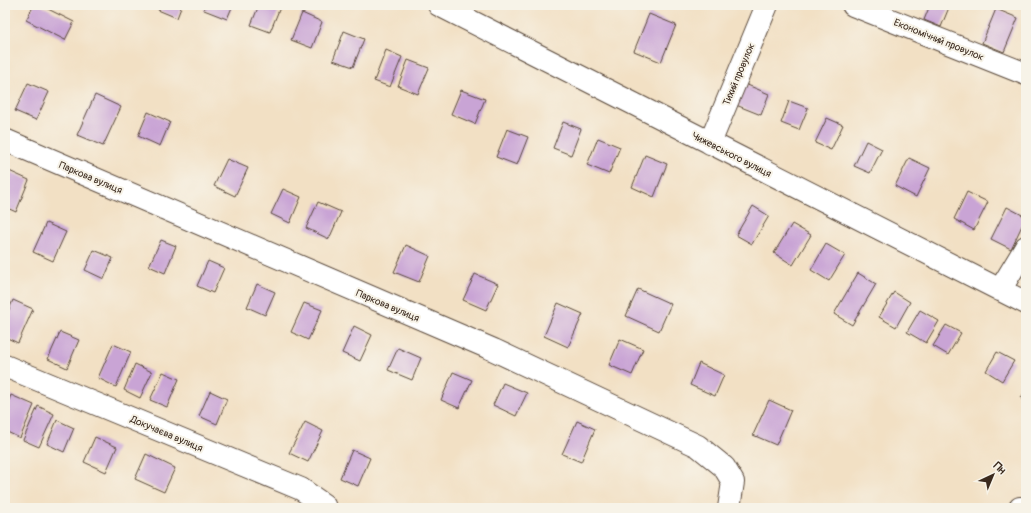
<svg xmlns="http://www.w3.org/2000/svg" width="1031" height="513" font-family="Pangolin,sans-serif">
  <rect width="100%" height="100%" fill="#f7f3e8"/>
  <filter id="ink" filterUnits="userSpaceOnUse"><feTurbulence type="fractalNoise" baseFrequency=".025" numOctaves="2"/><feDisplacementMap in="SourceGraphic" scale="8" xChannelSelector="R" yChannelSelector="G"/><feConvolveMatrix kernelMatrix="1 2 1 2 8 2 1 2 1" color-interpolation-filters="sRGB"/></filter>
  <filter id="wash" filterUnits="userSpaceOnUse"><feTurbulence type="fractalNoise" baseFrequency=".012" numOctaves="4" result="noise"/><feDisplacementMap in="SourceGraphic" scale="16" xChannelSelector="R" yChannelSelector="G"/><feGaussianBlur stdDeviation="0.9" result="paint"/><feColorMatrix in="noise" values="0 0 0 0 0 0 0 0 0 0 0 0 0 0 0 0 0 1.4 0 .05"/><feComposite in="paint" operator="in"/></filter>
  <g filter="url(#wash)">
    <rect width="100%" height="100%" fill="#f2e0c4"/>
    <g id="blocks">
      <path fill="#c9a4d5" d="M34,5H40L74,22L65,40L26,20Z
        M160,5H182L177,18L158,10Z
        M206,5H233L227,19L204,10Z
        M259,5H281L270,32L251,25Z
        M930,5H950L941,27L924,20Z
        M996,9L1018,18L1004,52L982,43Z
        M302,13L322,22L312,48L291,40Z
        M649,14L676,25L661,62L634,51Z
        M344,31L364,39L353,67L333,60Z
        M386,50L402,57L390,87L374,81Z
        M408,60L429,68L418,94L398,86Z
        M28,83L49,92L36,120L15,111Z
        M745,84L769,94L761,115L736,105Z
        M461,90L485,99L475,124L451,114Z
        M95,95L121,107L103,146L77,135Z
        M789,101L808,108L799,130L781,123Z
        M148,112L170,122L160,146L138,136Z
        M827,118L843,125L831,150L815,143Z
        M563,122L581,129L571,155L553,148Z
        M507,129L528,137L517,165L496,157Z
        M598,138L620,147L609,174L587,165Z
        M866,141L882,149L870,173L854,166Z
        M645,155L667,164L654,197L632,187Z
        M909,158L930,168L916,197L895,186Z
        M227,159L248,168L235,196L214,186Z
        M7,170L29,180L16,212L5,207V176Z
        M283,189L301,197L290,223L271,214Z
        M967,192L988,202L974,230L954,219Z
        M318,202L341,212L329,239L306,228Z
        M753,206L769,216L752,244L736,235Z
        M1007,207L1026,217L1011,249L991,239Z
        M46,223L66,232L53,261L33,252Z
        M792,224L811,235L793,265L774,253Z
        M161,240L176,246L165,273L149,266Z
        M826,244L845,255L829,281L811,270Z
        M406,245L430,256L419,282L394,272Z
        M94,250L113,258L104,279L85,270Z
        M208,261L224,268L213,293L197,286Z
        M858,273L876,284L852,325L834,314Z
        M475,274L498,284L486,310L463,300Z
        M257,284L275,292L265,315L247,307Z
        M638,289L671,304L659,331L626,316Z
        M894,292L910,302L896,327L879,317Z
        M13,300L33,309L18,343L5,337V319Z
        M304,303L322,310L308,340L291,332Z
        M558,303L583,314L568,347L544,336Z
        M920,310L939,321L926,343L907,332Z
        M946,325L961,333L948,355L933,346Z
        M354,326L372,335L360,361L342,353Z
        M60,332L79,340L67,368L48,359Z
        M620,339L643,349L632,375L609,365Z
        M113,344L131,352L116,387L98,378Z
        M398,348L421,358L412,380L388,370Z
        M997,352L1014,361L1002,381L986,371Z
        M699,363L724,375L715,396L690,385Z
        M135,364L152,372L140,398L124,390Z
        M163,372L179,379L167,407L150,400Z
        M453,372L472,380L459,408L441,400Z
        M503,383L527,393L516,416L493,405Z
        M1026,390V401L1021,398Z
        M210,391L227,399L217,424L199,416Z
        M11,395L34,405L20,438L5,431V410Z
        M769,400L791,410L776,445L753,435Z
        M38,406L54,414L39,447L23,440Z
        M57,420L74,428L64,452L47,444Z
        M577,421L595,429L581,462L562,454Z
        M305,422L323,431L308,462L289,453Z
        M95,437L117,447L106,472L84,462Z
        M352,450L370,458L358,486L340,478Z
        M146,454L175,468L164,492L135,479Z"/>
    </g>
  </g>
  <g filter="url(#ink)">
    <use href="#blocks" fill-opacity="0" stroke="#564537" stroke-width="1"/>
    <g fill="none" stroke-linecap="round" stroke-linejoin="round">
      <g stroke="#564537" stroke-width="24">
        <path id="minor" d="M439,5L1026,303
          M853,5L1026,74
          M5,140L494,350L698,446L724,467L733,482L729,508
          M710,143L767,5
          M1000,290L1026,247
          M5,366L301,489L324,505L325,508
          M1020,508H1026"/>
      </g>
      <use href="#minor" stroke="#fff" stroke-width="22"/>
    </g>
  </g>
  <g text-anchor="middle" stroke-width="4" stroke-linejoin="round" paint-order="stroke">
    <g font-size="10" fill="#3b2a1e" stroke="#f7f3e8">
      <text transform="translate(939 39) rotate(22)" y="4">Економічний провулок</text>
      <text transform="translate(738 74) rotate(-67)" y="4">Тихий провулок</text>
      <text transform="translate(732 154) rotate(27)" y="4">Чижевського вулиця</text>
      <text transform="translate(91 177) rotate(23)" y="4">Паркова вулиця</text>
      <text transform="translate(388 305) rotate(23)" y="4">Паркова вулиця</text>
      <text transform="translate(167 433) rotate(23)" y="4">Докучаєва вулиця</text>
    </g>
  </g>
  <rect width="1031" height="513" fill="none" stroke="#f7f3e8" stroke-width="20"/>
  <g transform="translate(993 475) rotate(44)" stroke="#f7f3e8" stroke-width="3" paint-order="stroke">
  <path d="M0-3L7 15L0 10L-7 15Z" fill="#3b2a1e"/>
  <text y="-6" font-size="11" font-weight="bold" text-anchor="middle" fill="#3b2a1e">Пн</text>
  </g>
</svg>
